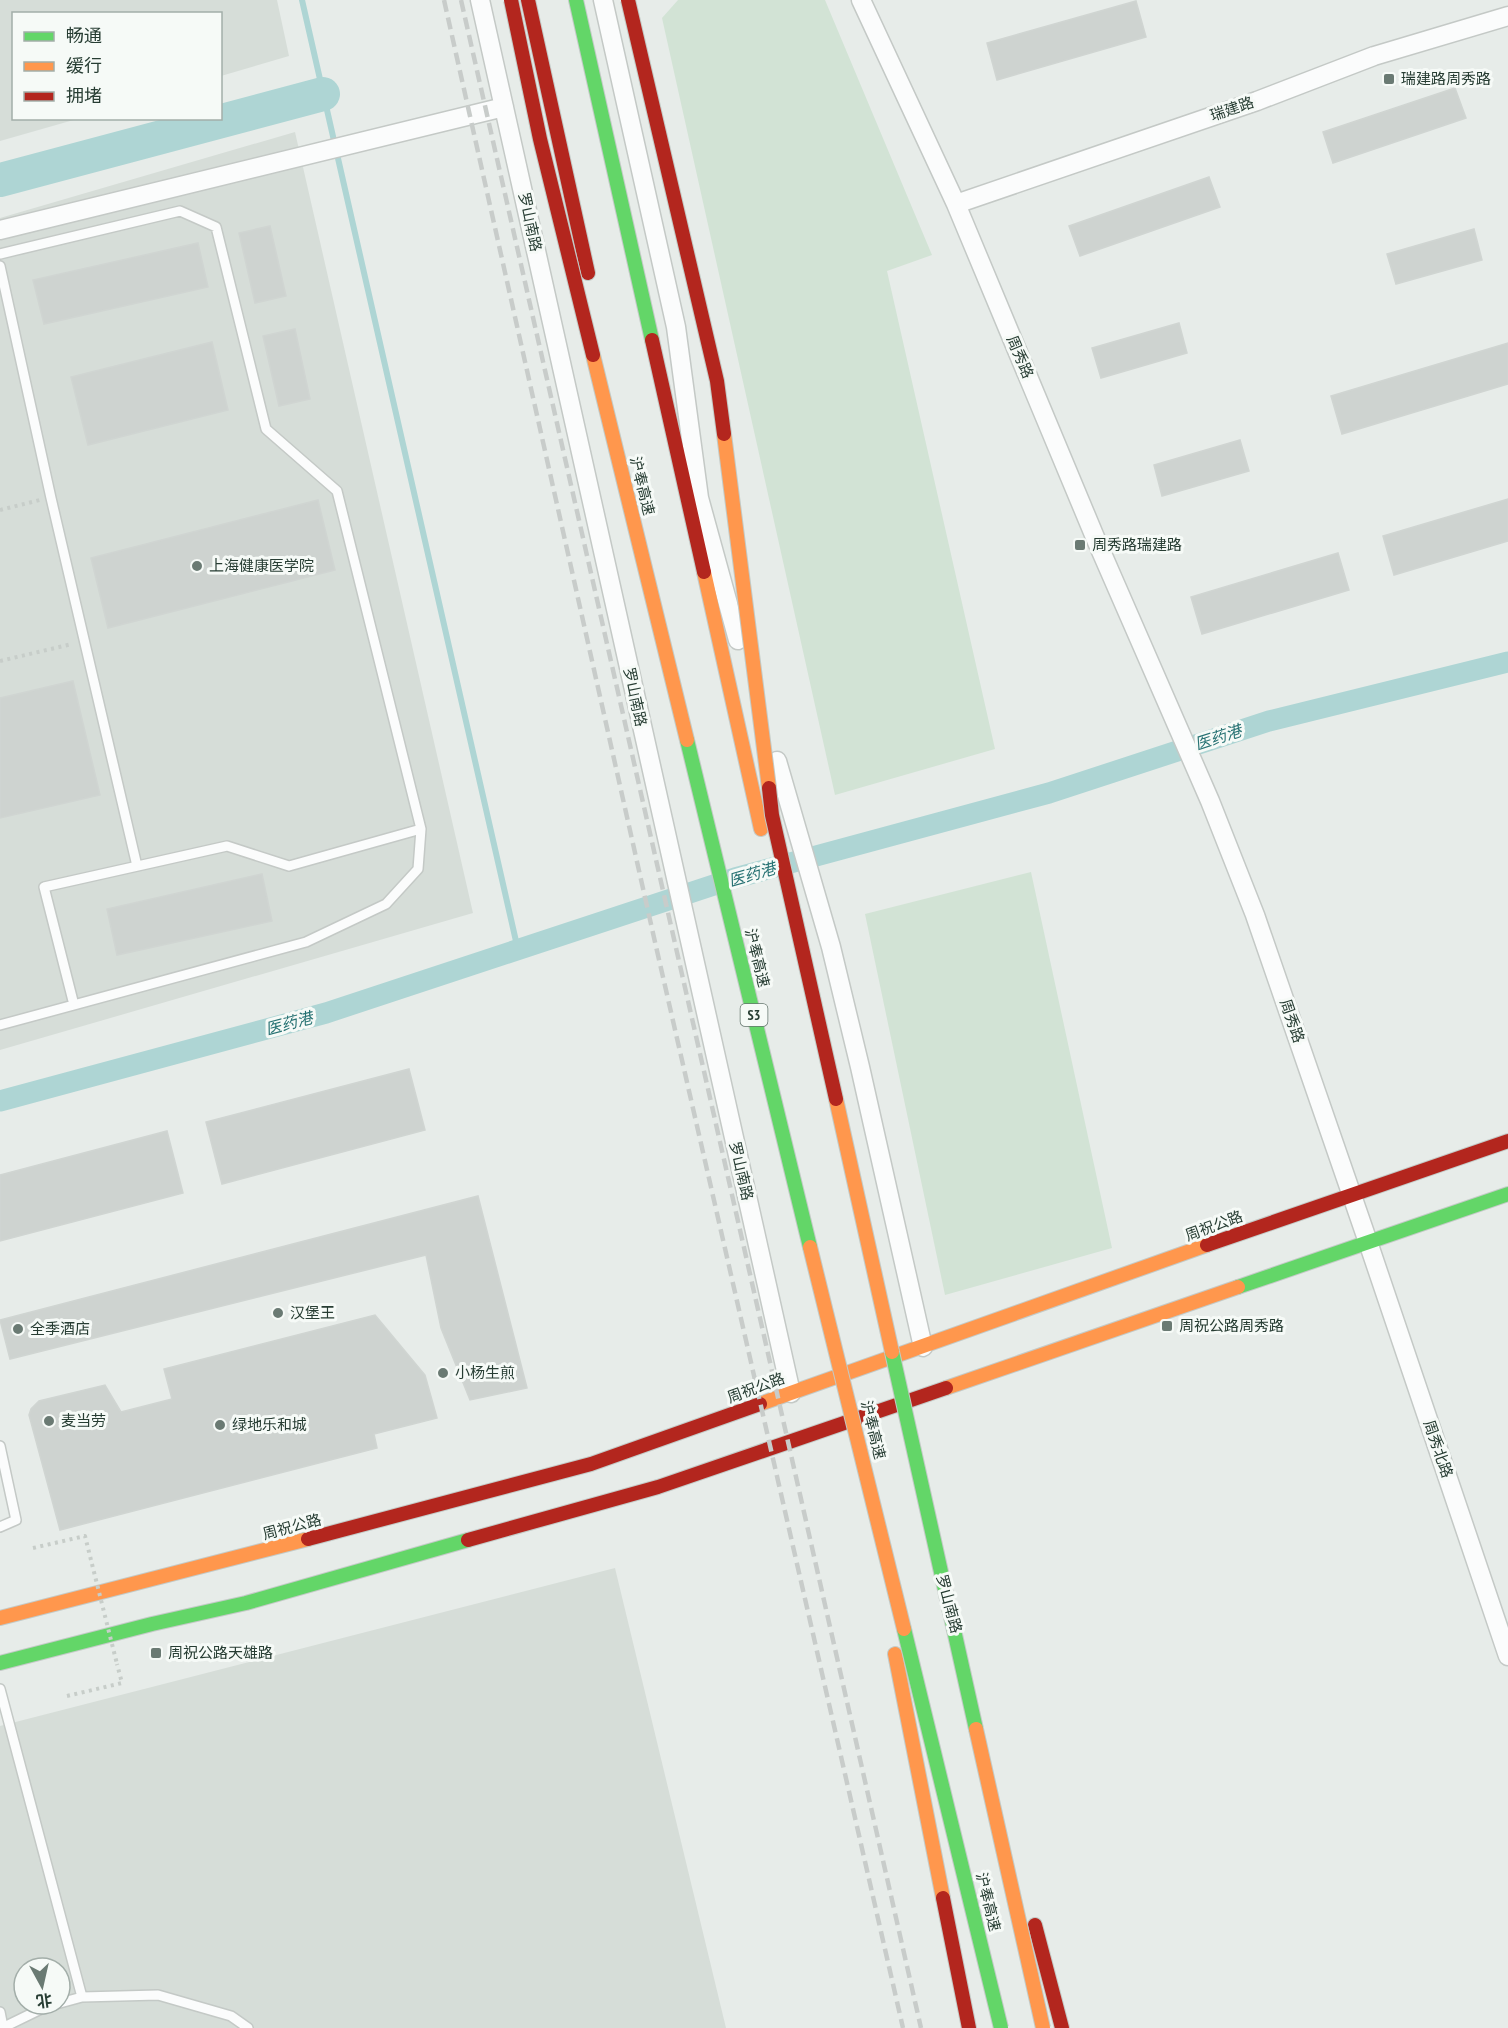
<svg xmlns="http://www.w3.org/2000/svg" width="1508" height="2028" font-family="'PT Sans Narrow','Noto Sans SC',sans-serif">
  <rect width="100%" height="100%" fill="#e7ece9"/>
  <path fill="#d6ddd8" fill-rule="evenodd" d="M0,0H277L289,56L221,76L220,14H14V118L77,119L0,141Z
    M295,132L473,913L0,1050V218Z
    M615,1568L726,2028H0V1726ZM24,1968H60V2004H24Z"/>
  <path fill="#d2e3d5" d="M678,0H825L932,255L887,271L995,749L835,795L662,18Z
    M1031,872L1112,1248L945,1295L865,914Z"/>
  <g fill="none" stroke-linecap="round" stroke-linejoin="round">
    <path stroke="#aed5d4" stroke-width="6" d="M302,0L518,950"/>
    <path stroke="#aed5d4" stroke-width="21" d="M0,1101L326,1013L735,878L1049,793L1269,721L1508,662"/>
    <path stroke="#aed5d4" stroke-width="34" d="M0,180L323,94"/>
  </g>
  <path fill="#ced3d0" stroke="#d0d5d2" stroke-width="1.5" d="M1136,1L1146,37L997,80L987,43Z
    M1455,88L1466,118L1333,163L1323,132Z
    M1209,177L1220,207L1080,256L1069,226Z
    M270,226L286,296L255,303L239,233Z
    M1474,229L1482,260L1396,284L1387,254Z
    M198,243L208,287L44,324L33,280Z
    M1179,323L1187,353L1101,378L1092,348Z
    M295,329L310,399L279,406L263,336Z
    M212,342L228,410L88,445L71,377Z
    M1508,343V384L1342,434L1331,396Z
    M1240,440L1249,471L1162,496L1154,465Z
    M1508,499V541L1394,575L1383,536Z
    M318,500L335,570L108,628L91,558Z
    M1338,553L1349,590L1202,634L1191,597Z
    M73,681L100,795L0,818V698Z
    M262,874L272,921L117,955L107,909Z
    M409,1069L425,1130L222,1184L206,1122Z
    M167,1131L183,1193L0,1241V1175Z
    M478,1196L527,1388L470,1400L441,1328L426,1255L10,1359L0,1320Z
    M375,1315L425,1375L437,1418L374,1434L377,1448L60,1530L29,1415L31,1409L39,1401L105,1385L121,1412L172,1399L164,1369Z"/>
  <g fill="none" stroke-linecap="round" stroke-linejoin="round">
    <g stroke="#c4c9c6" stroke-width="12">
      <path id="lane" d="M0,254L180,211L216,227L266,429L337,491L421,829L418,869L386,904L306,942L0,1025
        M0,266L51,498L137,866
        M74,1005L44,887L227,846L289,866L421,829
        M0,1446L16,1520L0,1527
        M0,1689L82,1997
        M60,2003L82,1997L158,1995L231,2016L248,2028
        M0,2012L3,2027
        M2,2028L41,2009L57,2004"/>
    </g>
    <g stroke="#c4c9c6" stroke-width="21">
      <path id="street" d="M480,0L791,1393
        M603,0L676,327L699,498L738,640
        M861,0L956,204L1097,542L1210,801L1255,915L1368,1242L1508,1656
        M956,204L1257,101L1374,56L1508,16
        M0,230L504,107
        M777,761L831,947L860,1067L923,1347"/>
    </g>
    <g stroke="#c4cac7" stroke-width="16">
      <path id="fast" d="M576,0L652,340
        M1238,1287L1508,1194
        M0,1663L152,1624L246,1603L468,1540"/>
    </g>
    <g stroke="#c4cac7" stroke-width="16">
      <path id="slow" d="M704,572L761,829
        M946,1388L1238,1287
        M760,1404L1207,1245
        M0,1618L308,1539
        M895,1654L943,1898"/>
    </g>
    <g stroke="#c4cac7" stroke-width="16">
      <path id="jam" d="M528,0L588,273
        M652,340L704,572
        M1207,1245L1508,1141
        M308,1539L591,1464L760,1404
        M468,1540L658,1487L946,1388
        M943,1898L969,2028
        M1035,1925L1062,2028"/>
    </g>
    <path stroke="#c7cdc9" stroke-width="4" stroke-dasharray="3 4.5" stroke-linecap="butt" d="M0,510L40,500
      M0,661L72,644
      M33,1548L85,1536L92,1564
      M67,1696L122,1683L117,1664"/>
    <use href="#lane" stroke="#fbfcfc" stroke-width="9"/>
    <use href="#street" stroke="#fbfcfc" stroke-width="18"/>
    <use href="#fast" stroke="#63d668" stroke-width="14"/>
    <use href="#slow" stroke="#ff974d" stroke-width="14"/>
    <use href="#jam" stroke="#b3261e" stroke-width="14"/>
    <path stroke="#c8ccca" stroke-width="4.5" stroke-dasharray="12 6" stroke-linecap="butt" d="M444,0L655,942L903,2028
      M461,0L921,2028"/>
    <g stroke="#c3cac6" stroke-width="16" stroke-linecap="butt">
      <path id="fast-bridge" d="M687,740L810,1247
        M892,1352L976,1729
        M904,1629L1001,2028"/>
    </g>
    <g stroke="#c3cac6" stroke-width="16" stroke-linecap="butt">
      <path id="slow-bridge" d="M593,355L687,740
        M724,434L769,788
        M836,1099L892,1352
        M810,1247L904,1629
        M976,1729L1043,2028"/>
    </g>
    <g stroke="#c3cac6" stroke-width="16" stroke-linecap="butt">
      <path id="jam-bridge" d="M511,0L540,139L593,355
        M628,0L717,381L724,434
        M769,788L772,815L836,1099"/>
    </g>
    <path stroke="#c7cdc9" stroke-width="4" stroke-dasharray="3 4.5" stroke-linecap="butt" d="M92,1564L117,1664"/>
    <use href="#fast-bridge" stroke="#63d668" stroke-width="14"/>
    <use href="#slow-bridge" stroke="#ff974d" stroke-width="14"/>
    <use href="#jam-bridge" stroke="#b3261e" stroke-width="14"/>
  </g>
  <g fill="#6a7a73" stroke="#f6faf7" stroke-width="2">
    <rect x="1383" y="73" width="12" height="12" rx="3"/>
    <rect x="1074" y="539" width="12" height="12" rx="3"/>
    <circle cx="197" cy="566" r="6"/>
    <circle cx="278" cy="1313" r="6"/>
    <rect x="1161" y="1320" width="12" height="12" rx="3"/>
    <circle cx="18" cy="1329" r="6"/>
    <circle cx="443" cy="1373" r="6"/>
    <circle cx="49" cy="1421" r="6"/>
    <circle cx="220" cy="1425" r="6"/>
    <rect x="150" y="1647" width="12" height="12" rx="3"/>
  </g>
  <g text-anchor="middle" stroke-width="6" stroke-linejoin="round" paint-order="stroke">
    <rect fill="#f6faf7" stroke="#65766e" stroke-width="1.5" x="740.5" y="1004" width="27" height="22" rx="4.5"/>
    <g font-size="14" font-weight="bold" fill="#273d33">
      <text x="754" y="1020">S3</text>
    </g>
    <g font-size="15" fill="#273d33" stroke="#f6faf7" text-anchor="start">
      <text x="1401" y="84">瑞建路周秀路</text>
      <text x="1092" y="550">周秀路瑞建路</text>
      <text x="209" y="571">上海健康医学院</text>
      <text x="290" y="1318">汉堡王</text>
      <text x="1179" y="1331">周祝公路周秀路</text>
      <text x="30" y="1334">全季酒店</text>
      <text x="455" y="1378">小杨生煎</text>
      <text x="61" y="1426">麦当劳</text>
      <text x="232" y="1430">绿地乐和城</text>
      <text x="168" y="1658">周祝公路天雄路</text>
    </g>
    <g font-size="15" fill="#273d33" stroke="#f6faf7">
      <text transform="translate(1232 109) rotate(-19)" y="5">瑞建路</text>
      <text transform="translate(530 222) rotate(78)" y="5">罗山南路</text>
      <text transform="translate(1020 357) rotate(67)" y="5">周秀路</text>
      <text transform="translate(642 486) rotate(76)" y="5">沪奉高速</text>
      <text transform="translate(635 697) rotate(78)" y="5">罗山南路</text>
      <text transform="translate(757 958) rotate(76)" y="5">沪奉高速</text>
      <text transform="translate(1292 1021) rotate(71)" y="5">周秀路</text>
      <text transform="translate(741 1171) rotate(77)" y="5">罗山南路</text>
      <text transform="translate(1214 1226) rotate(-20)" y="5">周祝公路</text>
      <text transform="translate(756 1388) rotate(-20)" y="5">周祝公路</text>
      <text transform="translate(873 1430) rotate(76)" y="5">沪奉高速</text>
      <text transform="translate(1438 1449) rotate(71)" y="5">周秀北路</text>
      <text transform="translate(292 1527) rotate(-15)" y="5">周祝公路</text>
      <text transform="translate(949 1604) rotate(75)" y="5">罗山南路</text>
      <text transform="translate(988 1902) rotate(76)" y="5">沪奉高速</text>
    </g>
    <g font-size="16" font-style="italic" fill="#277273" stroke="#f6faf7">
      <text transform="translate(1218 737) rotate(-18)" y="6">医药港</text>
      <text transform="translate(752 874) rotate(-16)" y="6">医药港</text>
      <text transform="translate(289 1023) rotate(-15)" y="6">医药港</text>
    </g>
  </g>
  <rect x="12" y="12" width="210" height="108" fill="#f6faf7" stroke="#a3aea9" stroke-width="1.5"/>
  <rect x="24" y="32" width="30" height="9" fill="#63d668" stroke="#a3aea9" stroke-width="1.5"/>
  <text x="66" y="42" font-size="18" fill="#273d33">畅通</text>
  <rect x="24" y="62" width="30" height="9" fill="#ff974d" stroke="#a3aea9" stroke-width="1.5"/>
  <text x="66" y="72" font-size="18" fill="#273d33">缓行</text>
  <rect x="24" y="92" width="30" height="9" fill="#b3261e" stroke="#a3aea9" stroke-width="1.5"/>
  <text x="66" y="102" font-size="18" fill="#273d33">拥堵</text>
  <g transform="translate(42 1986) rotate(172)"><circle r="28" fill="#f6faf7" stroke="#a3aea9" stroke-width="1.5"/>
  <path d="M0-4.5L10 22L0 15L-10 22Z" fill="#6a7a73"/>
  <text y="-9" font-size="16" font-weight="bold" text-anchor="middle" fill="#273d33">北</text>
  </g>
</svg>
